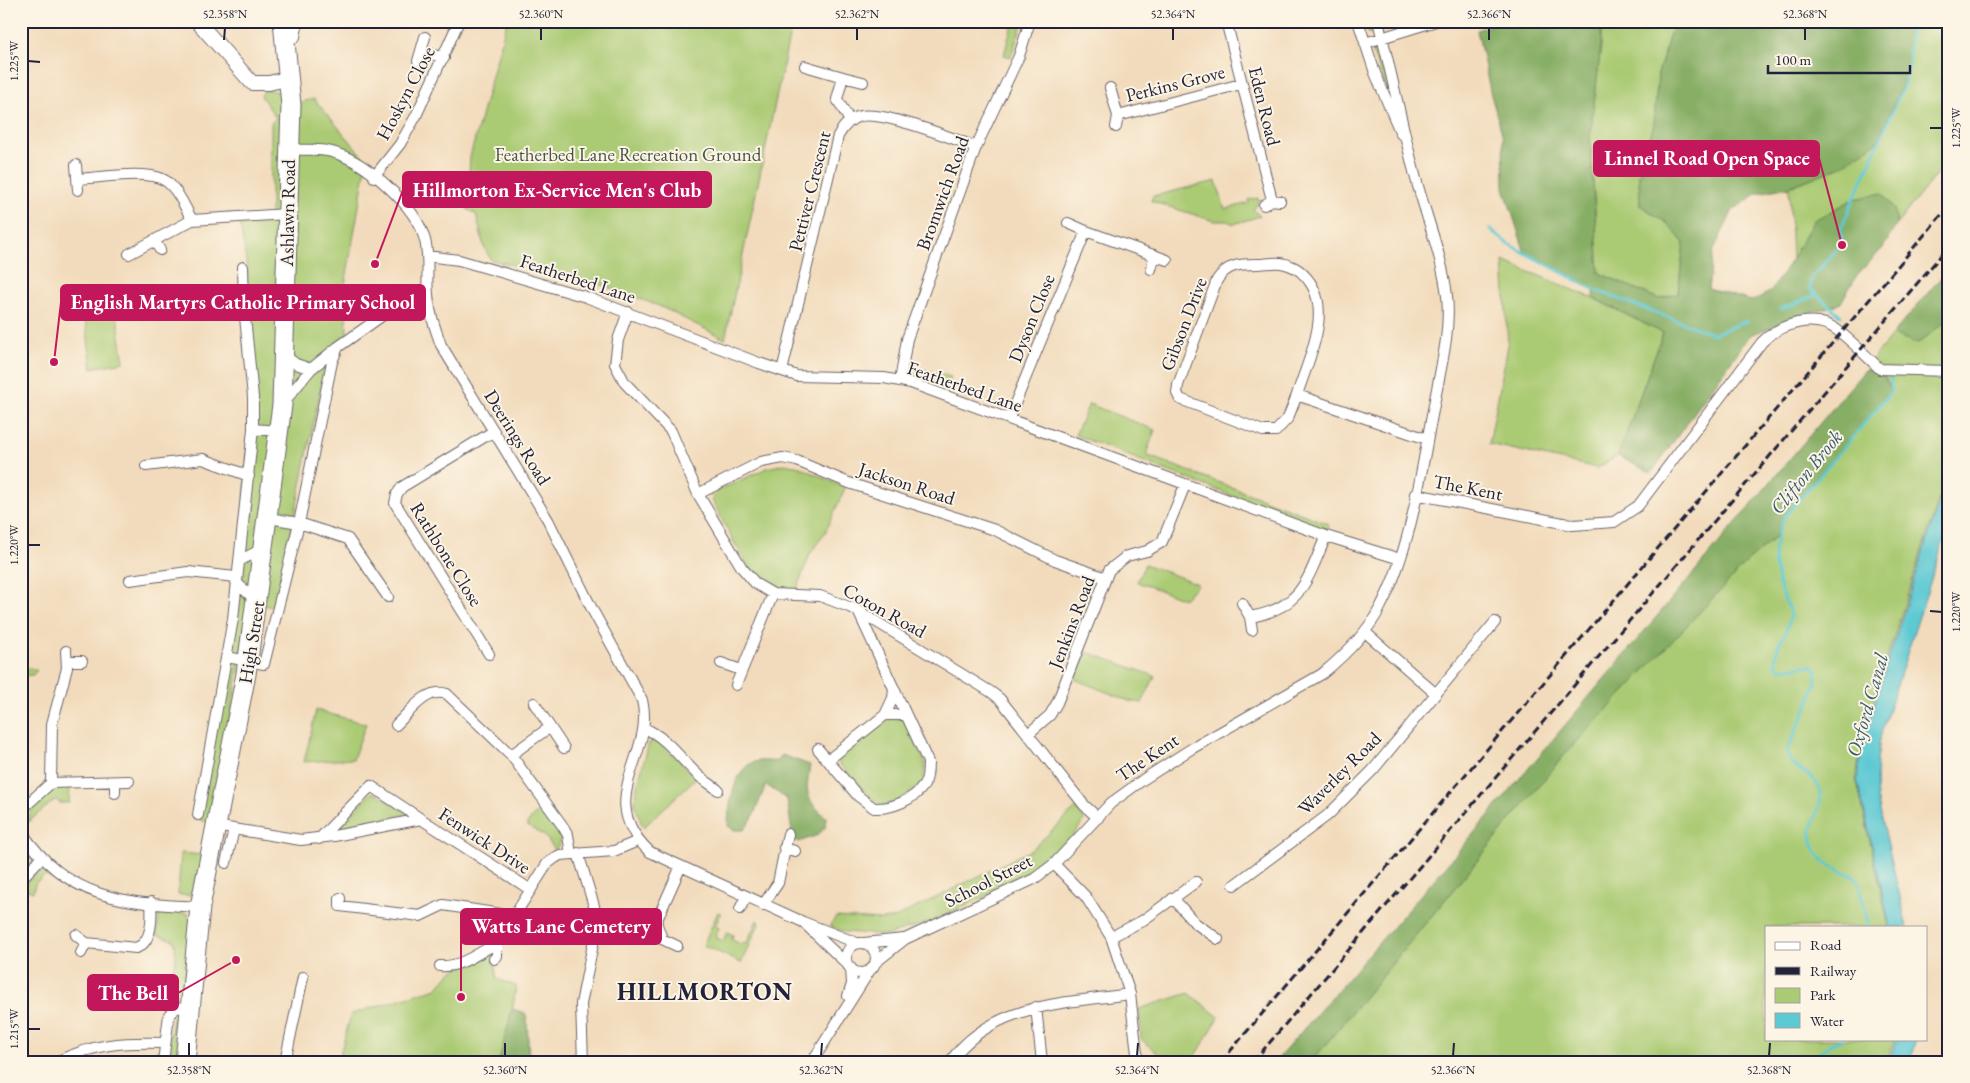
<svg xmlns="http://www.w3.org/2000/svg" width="1970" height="1083" font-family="'EB Garamond',serif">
  <rect width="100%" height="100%" fill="#fcf5e5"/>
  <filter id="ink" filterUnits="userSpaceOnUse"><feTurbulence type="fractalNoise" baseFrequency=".02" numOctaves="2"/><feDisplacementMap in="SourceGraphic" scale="10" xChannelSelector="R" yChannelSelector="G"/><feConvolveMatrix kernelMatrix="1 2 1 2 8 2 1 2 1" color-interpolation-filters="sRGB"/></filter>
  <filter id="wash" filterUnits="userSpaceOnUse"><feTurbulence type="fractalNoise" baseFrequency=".0096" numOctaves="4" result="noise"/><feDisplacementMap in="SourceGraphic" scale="20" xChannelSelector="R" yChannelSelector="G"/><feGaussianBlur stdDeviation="1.12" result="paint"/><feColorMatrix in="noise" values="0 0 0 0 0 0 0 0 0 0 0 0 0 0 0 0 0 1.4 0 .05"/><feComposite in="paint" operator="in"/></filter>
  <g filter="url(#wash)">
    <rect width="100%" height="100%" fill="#f2dbbc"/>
    <path fill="#aaca73" stroke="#667657" d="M507,21H758L790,33L725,339L659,306L602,285L491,260L484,247L476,214L467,209L470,157Z
      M1013,21H1023L1011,57L1004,55Z
      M1363,21H1374L1376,29L1373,33H1368Z
      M1601,21H1674L1658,74L1654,124L1639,175L1640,205L1667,223L1684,243L1678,293L1659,299L1599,273L1590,138L1601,45Z
      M1911,21H1949V158L1897,224L1894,209L1814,220L1792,259L1789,187L1842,166Z
      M1376,47L1380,48L1397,115L1372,51Z
      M270,90L279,92L283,106L314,99L367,161L345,285L347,333L328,352L276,608L251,602L211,823L200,820L238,598L253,369L246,259L240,225L271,221V123L276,118L261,96L264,91Z
      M1216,181L1225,209L1249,203L1248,200L1258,198L1259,202L1253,210L1260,216L1234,224L1227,221H1214L1151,201L1153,196Z
      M1503,261L1593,298L1663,333L1618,456L1597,468L1489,444L1508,345Z
      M117,316L124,362L92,368L85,318Z
      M1949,318V468L1871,707L1863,737L1856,778L1889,927H1766V1039H1895L1886,1062H1311L1565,754L1701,609L1749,560L1776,536L1785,516L1892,392L1871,361L1893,334L1918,344Z
      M910,366L951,377L947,390C933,386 911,384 910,366Z
      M1089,404L1155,430L1146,455L1329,524L1325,532L1075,435Z
      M784,464L800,467L845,488L826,531L810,554L796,591C789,591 780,591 773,589C750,580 724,523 712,500L715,492L767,468Z
      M1145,564L1198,584L1184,599L1137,582Z
      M1087,652L1155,676L1142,703L1129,701L1074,679Z
      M21,667L37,670L33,675L21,676Z
      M316,710L366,724L353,759L304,762Z
      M891,718L904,719L926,764L922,785L894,803L879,805L839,764V757Z
      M654,741L660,742L696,778L643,828L635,805L636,790L649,743Z
      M70,787L69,803H59L56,799L27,823C26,811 46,792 58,788C62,787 66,788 70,787Z
      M371,793H376L409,814L339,827Z
      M1076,808L1084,820L1074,835L1027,876L936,920L888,935L844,932L830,926L836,917L881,920L895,918L1031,850Z
      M546,812C555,826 568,835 555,850L545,836L526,825L535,814Z
      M21,839L34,858L29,861L21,847Z
      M181,853L204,855L198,890L192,895H178Z
      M43,868L48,870L53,879L45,876L36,882L33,892L22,888L36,873Z
      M165,910L188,914L191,920L183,994L180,999L164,1006L176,957L174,940L157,935L159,912Z
      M718,912L721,914L715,926L719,928L715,937L723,941L727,932L733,935L732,940L741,944L742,942L746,944L757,920L760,922L741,963L703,945Z
      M491,950L494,959L497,979L516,986L513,1007L499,1062H338L351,1014L437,988L451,972Z
      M1189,993L1219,1017L1197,1054L1189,1062H1167L1141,1039L1139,1009Z
      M177,1014L181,1015L179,1062H167L173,1016Z"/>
    <path fill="#87ae65" stroke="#546850" d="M1501,21H1601V45L1590,138L1599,273L1659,299L1678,293L1684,243L1667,223L1640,205L1639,175L1654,124L1658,74L1674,21H1911L1909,69L1878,141L1842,166L1789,187L1758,193L1733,210L1714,249L1708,289L1752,301L1770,292L1792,259L1814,220L1854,199L1882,193L1894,209L1897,224L1883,248L1857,275L1840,304L1811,312L1750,335L1651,473L1618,456L1663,333L1593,298L1595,290L1525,253L1504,188L1503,137L1491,95L1477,30Z
      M1949,268V318L1918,344L1893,334Z
      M1880,369L1892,391L1785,516L1776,536L1749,560L1565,754L1311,1062H1275L1452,859L1865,370Z
      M782,755L810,765C806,792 804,799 826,817L825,828L818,835L799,842L793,839L787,799L766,785L753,817L744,830H734L728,826C728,807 734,764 758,761C764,760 771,762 778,761Z
      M512,1009L525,1013L527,1018L529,1062H499Z"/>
    <path fill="#5dc9d3" stroke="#407687" d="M1949,472V524L1881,734C1877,756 1875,775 1877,797L1907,927H1890L1857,779L1864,737L1873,707Z
      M1897,1039H1916L1910,1062H1888Z"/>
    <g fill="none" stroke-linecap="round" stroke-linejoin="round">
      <path stroke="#5dc9d3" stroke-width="3" d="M1490,229L1508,244L1595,290L1713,334L1747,321
        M1781,309L1817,295
        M1841,316L1809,288L1812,277L1842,244L1841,228L1903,88L1909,69L1911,21
        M1869,927L1858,880C1846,868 1835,874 1820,857C1796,829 1831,809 1817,784C1807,767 1786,772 1788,748L1808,705L1815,686L1817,671L1812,665L1781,669L1776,664C1773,646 1788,635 1790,617C1791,609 1784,599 1781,591C1771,560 1772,545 1785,516L1892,391L1890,377
        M1808,1062L1831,1044L1843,1039"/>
    </g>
  </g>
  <g filter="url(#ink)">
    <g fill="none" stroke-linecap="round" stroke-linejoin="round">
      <g stroke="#6b6368" stroke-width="12">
        <path id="street" d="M1226,21L1272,200
          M1358,21L1375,73L1401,134
          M286,42L295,37L298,21
          M1365,43L1436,21
          M422,51L444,58
          M418,61L425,37
          M805,66L843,77
          M1110,88L1118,116L1116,127
          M1118,116L1241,84
          M850,121L837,99L843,77L863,82
          M289,150C304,150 323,148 338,154C368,164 415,206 424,237C430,254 426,275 428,294C429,312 435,328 441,345L548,520L593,611L642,700C656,756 592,798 650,852L803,922L857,943
          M76,165L78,190
          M374,177L400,144L416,116L459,21
          M77,179C99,178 148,169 166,181C178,190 185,207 192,220L287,214
          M1264,205L1272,200L1280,201
          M1068,223L1086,231
          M154,240L160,250
          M129,254L192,220
          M427,256L459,260L586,297L759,363L797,376L884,378L911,383L1326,536L1400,559
          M1151,269L1155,255
          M244,307H286
          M628,312L618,340L615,364L625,383L671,431L698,494L742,568L756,584L773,594L820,596L857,610L991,692L1000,699L1084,805L1098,818
          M284,355L296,364L311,369
          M782,371L838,136C843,127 850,118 861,116C884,111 952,138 976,147
          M900,381L907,339L976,147L1019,56L1030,21
          M1297,395C1308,359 1336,307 1304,275C1299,269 1289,264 1281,263C1273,262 1265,264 1257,264C1241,264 1227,264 1217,280L1178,385L1177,393L1180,399L1263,431H1276L1288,418L1297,395L1427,439
          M284,402L311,369L338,347L403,301L428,295
          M1009,418L1086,231L1167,260
          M253,429L279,431
          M146,466L203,459L249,476
          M698,494L761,462L783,458L797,461L849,483L995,530L1055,560L1106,578
          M1415,494L1573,525L1614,522L1638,506L1762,342C1780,324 1814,313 1837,330C1852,341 1866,356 1880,369L1949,371
          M269,518L299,523L348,539L388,597
          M239,561L264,548
          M130,580L188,572L236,577
          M236,582L257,602
          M1242,603L1250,617L1252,630
          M1250,617C1302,608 1307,580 1326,536
          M1365,632L1436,694
          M489,654L395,503L397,494L402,487L494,431
          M227,657L264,664L299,523L332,362L338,347
          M67,661H82
          M721,663L741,670
          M736,685L773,594
          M885,715L893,698L894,689
          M396,725C410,712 426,687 447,694L511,755L562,825L568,835L571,854
          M550,727L564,748
          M644,728C668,738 680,759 699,776C705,781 712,785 718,790
          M1028,734L1050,715L1057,703L1109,570L1127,556L1147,551L1162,542L1185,485
          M818,749L858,796L874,808C891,809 914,800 924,785C928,779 928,769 928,762L858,611
          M511,755L550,727L534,703
          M828,760L885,715H906
          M115,782V793
          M51,783L129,781
          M21,810L51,783L52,724L67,668L66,651
          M198,815L233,619L253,429V397L244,307L243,267
          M215,826L301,840L334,836L421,819L531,890
          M21,831C68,900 123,903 200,907
          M319,839L371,786L421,819
          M784,848L795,851
          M578,853L594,906L596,929L581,1004L583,1062
          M226,863L234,829
          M1054,864L1086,897L1111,937L1130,994L1138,1062
          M21,879L42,857
          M1234,885L1328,815L1373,770L1495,622
          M340,898V906L420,916L443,905L501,914L513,921
          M1173,898L1195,923L1218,939
          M763,905L778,883L788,834
          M740,909L746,896
          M806,925L849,966
          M76,935L86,943L136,948C153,942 152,917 151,902
          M1111,937L1142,921L1196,882
          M864,943L904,939
          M846 958a15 15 0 1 1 30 0a15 15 0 1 1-30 0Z
          M677,946L662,939L656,922L681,866
          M81,953L86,943
          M494,959L497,956V943L547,864L555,858L560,855L614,851L638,841
          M876,962L905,939L1034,879L1054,864L1111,803L1144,779L1191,749L1322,674C1345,655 1368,633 1381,606C1412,547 1421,470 1434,405C1440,370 1451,332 1447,296C1443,259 1426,216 1416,179C1402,127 1392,74 1378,21
          M440,966C460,968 480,952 497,943
          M848,996L852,984L851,968
          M1036,1007L1042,1062
          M56,1062C96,1043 122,1042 165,1043
          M163,1062L169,1015L176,1008L189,1007
          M285,1062L303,977
          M812,1062L870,970
          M950,1062C991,1003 1066,1003 1130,994"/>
      </g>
      <g stroke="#6b6368" stroke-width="16">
        <path id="secondary" d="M197,21L252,83H269L290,78"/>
      </g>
      <g stroke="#6b6368" stroke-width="21">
        <path id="highway" d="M185,1062L200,907L246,674L282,405L291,105L283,21"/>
      </g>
      <use href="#street" stroke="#fff" stroke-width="10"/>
      <use href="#secondary" stroke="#fff" stroke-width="14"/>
      <use href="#highway" stroke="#fff" stroke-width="19"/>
      <path stroke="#22223b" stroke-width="3" stroke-dasharray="8 4" stroke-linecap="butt" d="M1221,1062L1949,206
        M1253,1062L1949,246"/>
    </g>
  </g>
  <path fill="none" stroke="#22223b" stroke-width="2" d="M224,40L225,28M541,40V28M857,40V28M1173,40V28M1489,40V28M1805,40V28M28,61L40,62M1930,128H1942M28,545H40M1930,611L1942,612M28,1029H40M189,1056V1043M505,1056V1043M821,1056L822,1043M1137,1056L1138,1043M1453,1056L1454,1043M1769,1056L1770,1043"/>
  <g text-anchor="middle" stroke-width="4" stroke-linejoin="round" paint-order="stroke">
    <g font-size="19" fill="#22223b" stroke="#fcf5e5">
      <text transform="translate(1175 83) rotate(-14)" y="7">Perkins Grove</text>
      <text transform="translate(405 93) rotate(-62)" y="7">Hoskyn Close</text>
      <text transform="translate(1265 106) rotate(76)" y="7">Eden Road</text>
      <text transform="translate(809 191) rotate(-76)" y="7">Pettiver Crescent</text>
      <text transform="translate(942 193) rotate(-70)" y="7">Bromwich Road</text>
      <text transform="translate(287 213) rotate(-89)" y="7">Ashlawn Road</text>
      <text transform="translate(578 278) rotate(18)" y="7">Featherbed Lane</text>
      <text transform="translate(1031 318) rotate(-68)" y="7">Dyson Close</text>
      <text transform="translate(1183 324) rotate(-69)" y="7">Gibson Drive</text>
      <text transform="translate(965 386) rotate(19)" y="7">Featherbed Lane</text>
      <text transform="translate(518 437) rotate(58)" y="7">Deerings Road</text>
      <text transform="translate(907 483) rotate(18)" y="7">Jackson Road</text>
      <text transform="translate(1468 487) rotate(11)" y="7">The Kent</text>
      <text transform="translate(447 554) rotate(58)" y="7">Rathbone Close</text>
      <text transform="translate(885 610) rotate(29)" y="7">Coton Road</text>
      <text transform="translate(1071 622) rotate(-69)" y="7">Jenkins Road</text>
      <text transform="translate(251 642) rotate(-81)" y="7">High Street</text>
      <text transform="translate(1147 757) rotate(-34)" y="7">The Kent</text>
      <text transform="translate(1339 773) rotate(-45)" y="7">Waverley Road</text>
      <text transform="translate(485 840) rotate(33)" y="7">Fenwick Drive</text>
      <text transform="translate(988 880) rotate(-27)" y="7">School Street</text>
    </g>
    <g font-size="19" fill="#4b544c" stroke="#fcf5e5">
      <text x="628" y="161">Featherbed Lane Recreation Ground</text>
    </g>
    <g font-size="20" font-style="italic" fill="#375c70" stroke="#fcf5e5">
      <text transform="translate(1806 472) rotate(-51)" y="7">Clifton Brook</text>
      <text transform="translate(1867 705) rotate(-74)" y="7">Oxford Canal</text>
    </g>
    <g font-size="24" font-weight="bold" letter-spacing="1" fill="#22223b" stroke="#fcf5e5">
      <text x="705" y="1000">HILLMORTON</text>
    </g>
  </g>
  <path fill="none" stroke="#c2185b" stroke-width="2" d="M1842 245L1819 158M375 264L403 190M54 362L61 302M461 997L461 926M236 960L178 993"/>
  <g fill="#c2185b" stroke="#fcf5e5" stroke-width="2">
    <circle cx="1842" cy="245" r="5"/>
    <circle cx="375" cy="264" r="5"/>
    <circle cx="54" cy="362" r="5"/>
    <circle cx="461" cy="997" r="5"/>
    <circle cx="236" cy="960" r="5"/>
  </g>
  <g fill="#c2185b" stroke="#c2185b" stroke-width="2">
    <rect x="1594" y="141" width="225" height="35" rx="5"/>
    <rect x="403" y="172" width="308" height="35" rx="5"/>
    <rect x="61" y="285" width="364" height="35" rx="5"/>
    <rect x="461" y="909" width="200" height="35" rx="5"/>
    <rect x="88" y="975" width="90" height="35" rx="5"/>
  </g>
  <g font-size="20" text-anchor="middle" font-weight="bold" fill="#fff">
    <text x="1707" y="165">Linnel Road Open Space</text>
    <text x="557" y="197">Hillmorton Ex-Service Men's Club</text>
    <text x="243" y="309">English Martyrs Catholic Primary School</text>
    <text x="561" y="933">Watts Lane Cemetery</text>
    <text x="133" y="1000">The Bell</text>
  </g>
  <rect width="1970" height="1083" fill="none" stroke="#fcf5e5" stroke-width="55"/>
  <rect x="1765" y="926" width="162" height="115" fill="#fcf5e5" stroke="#a5a1a1"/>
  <rect x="1775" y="942" width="25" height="8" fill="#ffffff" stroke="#a5a1a1"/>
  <text x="1810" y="950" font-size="15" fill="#22223b">Road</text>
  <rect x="1775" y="967" width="25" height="8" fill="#22223b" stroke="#a5a1a1"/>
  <text x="1810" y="976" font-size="15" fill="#22223b">Railway</text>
  <rect x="1775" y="988" width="25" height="15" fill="#aaca73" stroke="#a5a1a1"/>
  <text x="1810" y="1000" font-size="15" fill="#22223b">Park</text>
  <rect x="1775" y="1013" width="25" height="15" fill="#5dc9d3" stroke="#a5a1a1"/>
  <text x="1810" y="1026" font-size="15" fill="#22223b">Water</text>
  <path d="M1768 65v8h142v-8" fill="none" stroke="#22223b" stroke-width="2.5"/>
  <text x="1775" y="65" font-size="15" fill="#22223b" stroke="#fcf5e5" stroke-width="4" paint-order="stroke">100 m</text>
  <rect x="28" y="28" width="1914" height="1028" fill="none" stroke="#22223b" stroke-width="2"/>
  <g font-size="12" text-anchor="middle" fill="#22223b">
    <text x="225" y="18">52.358°N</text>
    <text x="541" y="18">52.360°N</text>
    <text x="857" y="18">52.362°N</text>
    <text x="1173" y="18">52.364°N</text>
    <text x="1489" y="18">52.366°N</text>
    <text x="1805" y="18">52.368°N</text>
    <text transform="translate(14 61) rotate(-90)" y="4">1.225°W</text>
    <text transform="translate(1956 128) rotate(-90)" y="4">1.225°W</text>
    <text transform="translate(14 545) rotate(-90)" y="4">1.220°W</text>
    <text transform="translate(1956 612) rotate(-90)" y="4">1.220°W</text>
    <text transform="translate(14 1029) rotate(-90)" y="4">1.215°W</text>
    <text x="189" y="1074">52.358°N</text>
    <text x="505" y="1074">52.360°N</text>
    <text x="821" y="1074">52.362°N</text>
    <text x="1137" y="1074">52.364°N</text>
    <text x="1453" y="1074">52.366°N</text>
    <text x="1769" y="1074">52.368°N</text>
  </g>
</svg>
